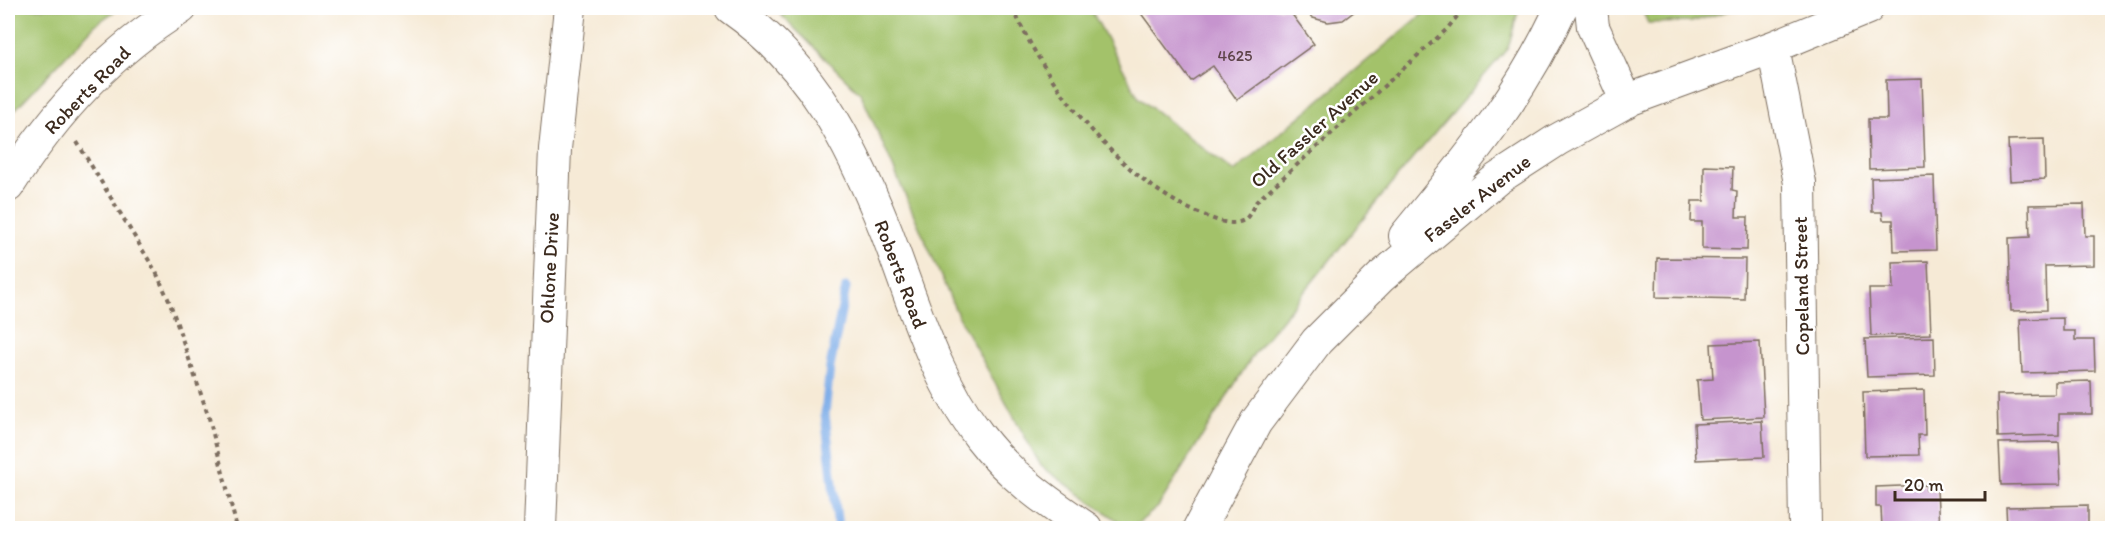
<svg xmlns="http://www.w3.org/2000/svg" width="2120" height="536" font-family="Itim,sans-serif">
  <rect width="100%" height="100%" fill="#fff"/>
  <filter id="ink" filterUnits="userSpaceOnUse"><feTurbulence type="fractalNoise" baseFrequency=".0167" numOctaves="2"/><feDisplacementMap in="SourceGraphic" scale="12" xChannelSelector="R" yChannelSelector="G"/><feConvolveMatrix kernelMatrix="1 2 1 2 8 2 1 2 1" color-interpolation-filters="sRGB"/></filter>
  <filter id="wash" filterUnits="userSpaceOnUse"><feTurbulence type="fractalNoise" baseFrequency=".008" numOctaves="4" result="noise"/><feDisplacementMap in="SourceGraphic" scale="24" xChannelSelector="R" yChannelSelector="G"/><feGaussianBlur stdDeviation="1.35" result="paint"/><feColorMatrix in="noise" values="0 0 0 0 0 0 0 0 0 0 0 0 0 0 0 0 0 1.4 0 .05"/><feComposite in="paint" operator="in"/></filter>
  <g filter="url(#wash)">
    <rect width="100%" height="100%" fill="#f6ead6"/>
    <path fill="#a3c26a" stroke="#6f7644" stroke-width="1.5" d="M8,8H119L95,25L8,117Z
      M774,8H1090L1139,98L1234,172L1430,8H1519L1508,48L1398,176L1253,355L1158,507L1132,528H1128L1041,466L959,318L861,94Z
      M1641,8H1738L1691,22L1648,23Z"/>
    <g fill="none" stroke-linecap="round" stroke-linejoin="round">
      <path stroke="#7eade8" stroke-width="9" d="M838,528L825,414L830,367L846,287"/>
    </g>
    <g id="blocks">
      <path fill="#c694ce" d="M1137,8H1290L1288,9L1314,44L1237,100L1213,66L1191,81Z
        M1300,8H1359L1343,20L1328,22L1313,18Z
        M1922,79L1925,167L1869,169L1868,119H1887L1886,80Z
        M2044,139L2045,179L2010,181L2008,140Z
        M1704,166L1733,167L1732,190L1737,191L1736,217H1748L1747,250L1702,249V222H1691L1692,201H1704Z
        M1934,176L1936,250L1894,251L1893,220H1883L1882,212H1872L1871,178Z
        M2084,204L2085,236H2094V265L2045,266L2046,310L2011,311L2009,238L2030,237L2029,205Z
        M1657,258L1745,259L1744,299L1656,297Z
        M1928,261L1931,334L1871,336L1869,289H1893L1892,262Z
        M2063,318V331H2075V340H2094L2095,371L2022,373L2020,319Z
        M1934,337L1935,375L1867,377L1865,339Z
        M1760,342L1764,417L1700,420L1697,380L1713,379L1711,344Z
        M2091,381L2092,414H2059V435L1998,437L1997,395L2055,394V382Z
        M1924,390L1925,435H1918L1919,455L1865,456L1863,392Z
        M1762,421L1764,457L1696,460L1694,424Z
        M2059,442L2061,484L2001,485L1999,443Z
        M1926,485V490L1937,489L1939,528H1882L1881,507H1876V487Z
        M2088,505V528H2007L2006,507Z"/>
    </g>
  </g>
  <g filter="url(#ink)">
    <use href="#blocks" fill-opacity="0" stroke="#7c6d5e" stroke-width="1.5"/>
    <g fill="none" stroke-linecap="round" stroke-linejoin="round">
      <g stroke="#7c6d5e" stroke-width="34">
        <path id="minor" d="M731,8C811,64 851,143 886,231C913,301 933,376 980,437C1009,475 1047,502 1086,528
          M1591,8L1593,27L1627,102
          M1773,47L1800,183L1805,528
          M8,186C52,116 109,52 181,8
          M1405,236C1466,161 1521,97 1561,8
          M540,528L555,149L570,8
          M1199,528L1256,422L1317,341L1381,277L1497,179L1557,140L1631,99L1773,47L1868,8"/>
      </g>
      <path stroke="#7c6d5e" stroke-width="4" stroke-dasharray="4.5 4.5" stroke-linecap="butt" d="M1013,8C1045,84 1125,186 1204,215C1215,220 1232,227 1244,220C1250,216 1252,208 1256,202L1447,29L1464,8
        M77,142L156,272L170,303L209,418L237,528"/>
      <use href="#minor" stroke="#fff" stroke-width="32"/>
    </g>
  </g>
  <g text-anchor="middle" stroke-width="5" stroke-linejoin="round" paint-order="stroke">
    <g font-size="16" fill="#5e444a">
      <text x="1235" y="61">4625</text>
    </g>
    <g font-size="20" fill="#3b2a1e" stroke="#fff">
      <text transform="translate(87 90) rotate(-46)" y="7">Roberts Road</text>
      <text transform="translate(1314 129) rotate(-42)" y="7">Old Fassler Avenue</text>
      <text transform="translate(1477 198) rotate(-38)" y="7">Fassler Avenue</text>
      <text transform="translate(549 268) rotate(-87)" y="7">Ohlone Drive</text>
      <text transform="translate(901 274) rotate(69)" y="7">Roberts Road</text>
      <text transform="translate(1801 286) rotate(-91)" y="7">Copeland Street</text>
    </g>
  </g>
  <rect width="2120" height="536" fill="none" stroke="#fff" stroke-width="30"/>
  <path d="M1895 491v9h90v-9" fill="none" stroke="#3b2a1e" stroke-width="3"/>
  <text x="1904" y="491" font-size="18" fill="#3b2a1e" stroke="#ffffff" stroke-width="4.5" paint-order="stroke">20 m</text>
</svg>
